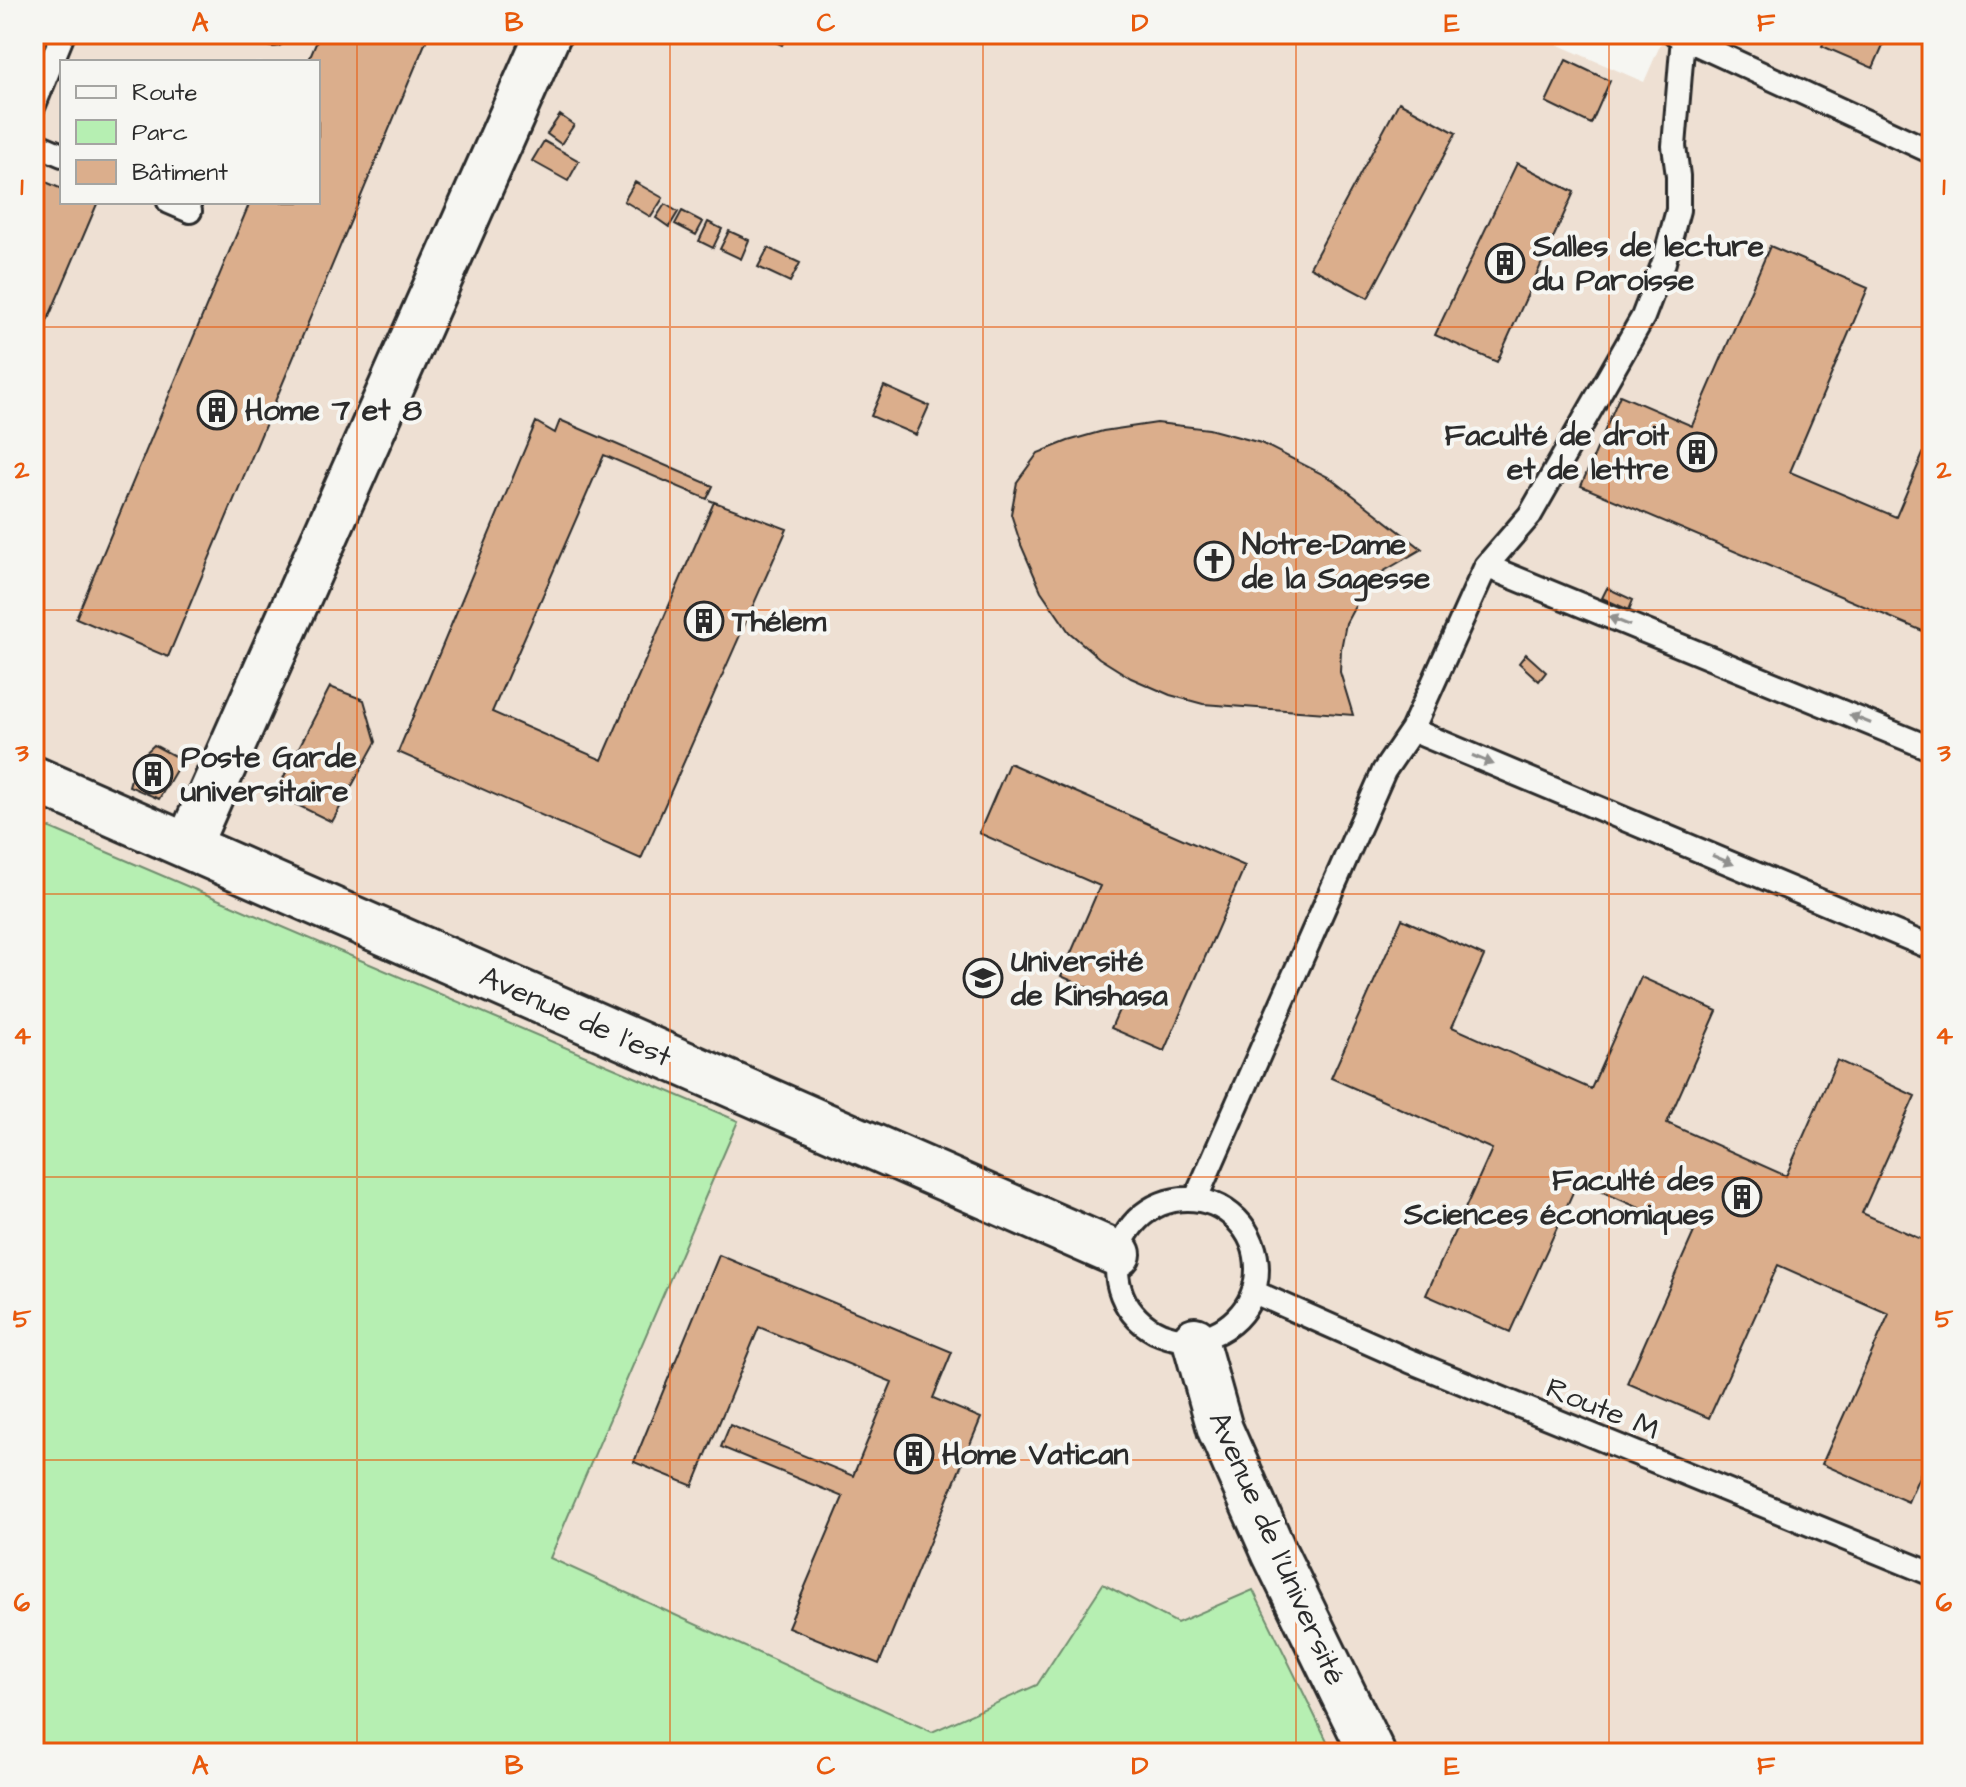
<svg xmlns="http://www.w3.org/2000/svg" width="1966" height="1787" font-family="'Architects Daughter',sans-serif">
  <rect width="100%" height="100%" fill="#f6f6f2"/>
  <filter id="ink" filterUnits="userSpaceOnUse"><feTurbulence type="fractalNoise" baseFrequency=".0125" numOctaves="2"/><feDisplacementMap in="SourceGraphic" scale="16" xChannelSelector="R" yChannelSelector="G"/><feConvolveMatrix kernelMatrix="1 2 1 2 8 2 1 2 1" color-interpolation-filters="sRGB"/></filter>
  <g filter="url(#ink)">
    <path fill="#eee0d3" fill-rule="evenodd" d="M34,34H1533L1644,82L1665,34H1932V1753H34ZM62,62H318V202H62Z"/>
    <path fill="#b6efb2" stroke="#708d6e" stroke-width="2" d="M34,821L738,1121L550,1558L932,1732L1037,1685L1103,1584L1177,1623L1253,1590L1333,1753H34Z"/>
    <path fill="#dbae8c" stroke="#2b2b2b" stroke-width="2" d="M320,34H429L168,657L76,618L250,202H318V62H308Z
      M757,34H788L782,45Z
      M1827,34H1882L1887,36L1873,68L1822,46Z
      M1566,60L1610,81L1591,124L1546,102Z
      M1399,102L1456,133L1368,298L1310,267Z
      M560,115L574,125L561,144L547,134Z
      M544,141L579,161L568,181L532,161Z
      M1517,163L1574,192L1497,362L1435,335Z
      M34,177L62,189V202H92L97,204L34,352Z
      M635,182L663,198L651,217L624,201Z
      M665,204L678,212L669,227L656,218Z
      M682,211L703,222L696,235L675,224Z
      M708,222L722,229L713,248L699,241Z
      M729,231L749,240L741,259L720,249Z
      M1770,246L1868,288L1790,472L1896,517L1932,433V635L1581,486L1620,395L1692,426Z
      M768,248L800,263L790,282L758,267Z
      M884,386L929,406L916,435L871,416Z
      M560,420L713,486L707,499L604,455L492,712L602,760L714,502L709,500L787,529L641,859L398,752L536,422L555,433Z
      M1157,423L1209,429L1261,443L1332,479L1422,549L1379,574L1360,597L1346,623L1341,649L1340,672L1353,715L1203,704L1170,695L1131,678L1099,658L1069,632L1041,591L1021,545L1011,514L1017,482L1038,453L1068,441L1103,431Z
      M1607,588L1633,600L1629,610L1602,598Z
      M1526,654L1546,672L1539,681L1519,663Z
      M330,687L364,700L376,742L332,822L275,794Z
      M154,745L182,760L159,799L129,786L136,762Z
      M1009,763L1245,866L1164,1051L1111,1028L1122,1003L1061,976L1100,886L979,833Z
      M1402,919L1484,956L1452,1027L1591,1089L1641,977L1717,1011L1667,1123L1786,1176L1837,1060L1915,1096L1862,1213L1932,1244V1447L1908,1502L1822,1464L1889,1314L1778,1265L1709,1418L1627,1383L1694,1232L1578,1181L1510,1332L1426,1295L1492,1149L1331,1078Z
      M719,1255L952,1352L933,1398L981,1418L879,1664L788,1627L843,1497L721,1447L730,1425L853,1476L892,1382L759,1327L693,1486L634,1462Z"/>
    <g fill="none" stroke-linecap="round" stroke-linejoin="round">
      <g stroke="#2b2b2b" stroke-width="28">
        <path id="lane" d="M273,34H274
          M1675,34L1932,152
          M34,105L63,34
          M34,143L62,155
          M169,202L190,211
          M1486,566L1932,749
          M1412,730L1932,948
          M1196,1198L1384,771L1412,730L1486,566L1530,515L1643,317L1664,262L1678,210V176L1674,146L1683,37
          M1117 1269a70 70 0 1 1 140 0a70 70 0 1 1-140 0Z
          M1254,1292L1410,1361L1932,1574"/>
      </g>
      <g stroke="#2b2b2b" stroke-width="50">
        <path id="street" d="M34,779L1118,1254
          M188,846L548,34"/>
      </g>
      <g stroke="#2b2b2b" stroke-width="50">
        <path id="secondary" d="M1195,1340L1220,1429L1274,1552L1372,1753"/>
      </g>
      <use href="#lane" stroke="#f6f6f2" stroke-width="22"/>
      <use href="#street" stroke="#f6f6f2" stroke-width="44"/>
      <use href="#secondary" stroke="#f6f6f2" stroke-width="44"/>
    </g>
    <defs><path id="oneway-solid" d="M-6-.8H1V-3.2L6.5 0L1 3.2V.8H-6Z" transform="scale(2)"/></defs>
    <g fill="#90908e">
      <use href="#oneway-solid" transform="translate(1619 621) rotate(-158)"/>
      <use href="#oneway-solid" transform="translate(1860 719) rotate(-158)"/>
      <use href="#oneway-solid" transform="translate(1483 760) rotate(23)"/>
      <use href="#oneway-solid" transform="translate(1723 860) rotate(23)"/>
    </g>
  </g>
  <path fill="none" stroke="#e8590c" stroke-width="2" stroke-opacity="0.55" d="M357,34V1753M670,34V1753M983,34V1753M1296,34V1753M1609,34V1753M34,327H1932M34,610H1932M34,894H1932M34,1177H1932M34,1460H1932"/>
  <defs>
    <g id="building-ring" transform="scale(2)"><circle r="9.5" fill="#f6f6f2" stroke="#2b2b2b" stroke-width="1.5"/><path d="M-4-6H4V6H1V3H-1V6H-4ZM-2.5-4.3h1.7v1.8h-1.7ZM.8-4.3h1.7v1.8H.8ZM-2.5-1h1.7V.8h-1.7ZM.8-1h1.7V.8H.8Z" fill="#2b2b2b"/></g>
    <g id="church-ring" transform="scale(2)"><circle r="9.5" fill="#f6f6f2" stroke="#2b2b2b" stroke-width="1.5"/><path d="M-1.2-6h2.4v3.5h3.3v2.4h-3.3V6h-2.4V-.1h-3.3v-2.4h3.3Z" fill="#2b2b2b"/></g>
    <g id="university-ring" transform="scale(2)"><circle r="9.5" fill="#f6f6f2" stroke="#2b2b2b" stroke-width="1.5"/><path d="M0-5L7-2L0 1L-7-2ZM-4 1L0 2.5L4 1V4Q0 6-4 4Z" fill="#2b2b2b"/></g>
  </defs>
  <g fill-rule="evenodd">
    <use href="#building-ring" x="1505" y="263"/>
    <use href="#building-ring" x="217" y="410"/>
    <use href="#building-ring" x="1697" y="452"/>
    <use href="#church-ring" x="1214" y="561"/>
    <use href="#building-ring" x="704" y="621"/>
    <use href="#building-ring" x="153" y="774"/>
    <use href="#university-ring" x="983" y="978"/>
    <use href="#building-ring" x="1742" y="1197"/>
    <use href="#building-ring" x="914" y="1454"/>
  </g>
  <g text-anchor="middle" stroke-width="8" stroke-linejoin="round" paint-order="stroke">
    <g font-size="30" font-weight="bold" fill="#2b2b2b" stroke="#f6f6f2" text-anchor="start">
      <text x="1533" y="256">Salles de lecture<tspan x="1533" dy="34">du Paroisse</tspan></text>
      <text x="245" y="420">Home 7 et 8</text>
      <text x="1669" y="445" text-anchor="end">Faculté de droit<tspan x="1669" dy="34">et de lettre</tspan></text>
      <text x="1242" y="554">Notre-Dame<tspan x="1242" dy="34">de la Sagesse</tspan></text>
      <text x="732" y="631">Thélem</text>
      <text x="181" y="767">Poste Garde<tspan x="181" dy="34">universitaire</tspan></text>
      <text x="1011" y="971">Université<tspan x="1011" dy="34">de Kinshasa</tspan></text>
      <text x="1714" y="1190" text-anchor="end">Faculté des<tspan x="1714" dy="34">Sciences économiques</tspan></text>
      <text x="942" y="1464">Home Vatican</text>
    </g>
    <g font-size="30" fill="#2b2b2b" stroke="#f6f6f2">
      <text transform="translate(576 1016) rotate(24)" y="10">Avenue de l'est</text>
      <text transform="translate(1603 1408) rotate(22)" y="10">Route M</text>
      <text transform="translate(1278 1548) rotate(66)" y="10">Avenue de l'Université</text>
    </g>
  </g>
  <rect width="1966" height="1787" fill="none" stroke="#f6f6f2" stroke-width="88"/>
  <rect x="60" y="60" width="260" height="144" fill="#f6f6f2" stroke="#a5a5a2" stroke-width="2"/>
  <rect x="76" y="86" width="40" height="12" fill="#f6f6f2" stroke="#a5a5a2" stroke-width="2"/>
  <text x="132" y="100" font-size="24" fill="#2b2b2b">Route</text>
  <rect x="76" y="120" width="40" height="24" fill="#b6efb2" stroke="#a5a5a2" stroke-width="2"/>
  <text x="132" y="140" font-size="24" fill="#2b2b2b">Parc</text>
  <rect x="76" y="160" width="40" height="24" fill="#dbae8c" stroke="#a5a5a2" stroke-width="2"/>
  <text x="132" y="180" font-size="24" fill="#2b2b2b">Bâtiment</text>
  <rect x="44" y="44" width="1878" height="1699" fill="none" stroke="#e8590c" stroke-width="3"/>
  <g font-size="26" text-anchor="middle" font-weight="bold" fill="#e8590c">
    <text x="200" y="31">A</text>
    <text x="514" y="31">B</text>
    <text x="826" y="31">C</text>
    <text x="1140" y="31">D</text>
    <text x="1452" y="31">E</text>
    <text x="1766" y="31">F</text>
    <text x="22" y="195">1</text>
    <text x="1944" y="195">1</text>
    <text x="22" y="478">2</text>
    <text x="1944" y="478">2</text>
    <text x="22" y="761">3</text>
    <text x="1944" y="761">3</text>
    <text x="22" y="1044">4</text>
    <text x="1944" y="1044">4</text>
    <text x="22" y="1327">5</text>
    <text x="1944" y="1327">5</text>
    <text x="22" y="1611">6</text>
    <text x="1944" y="1611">6</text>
    <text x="200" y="1774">A</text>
    <text x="514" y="1774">B</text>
    <text x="826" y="1774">C</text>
    <text x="1140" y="1774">D</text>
    <text x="1452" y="1774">E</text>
    <text x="1766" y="1774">F</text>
  </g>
</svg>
